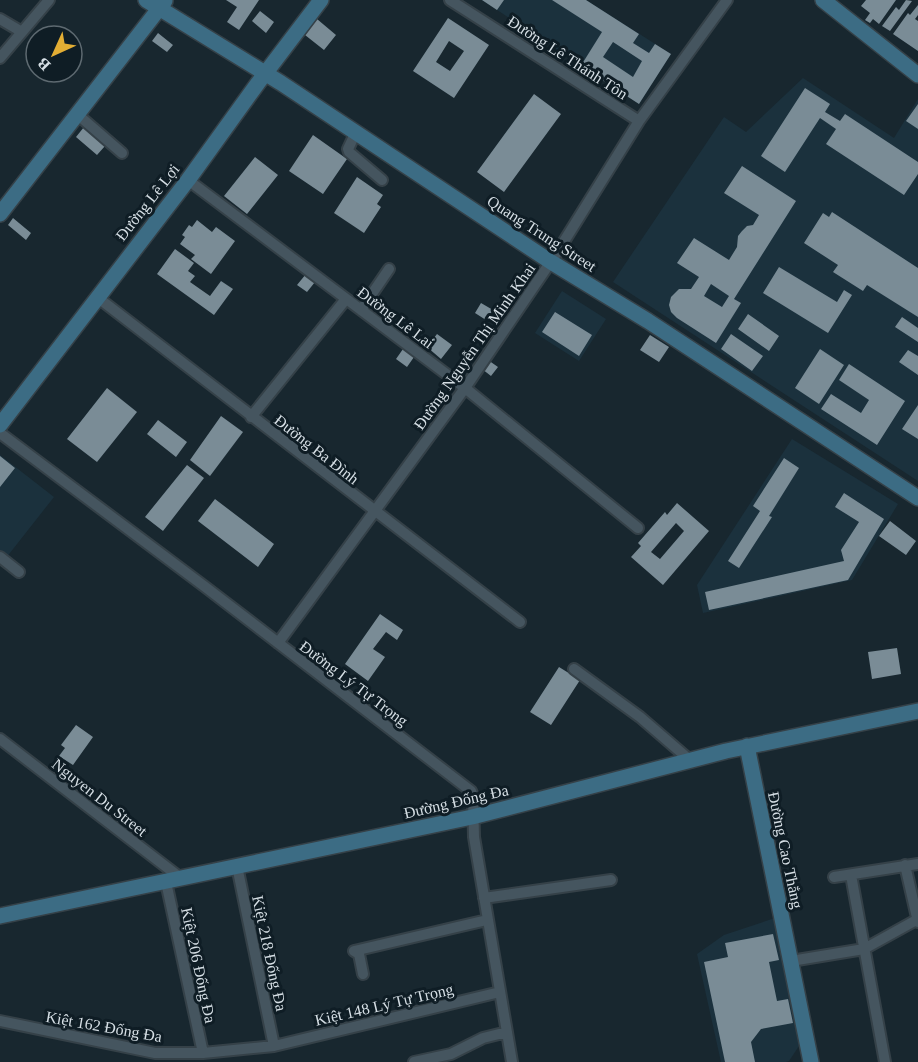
<svg xmlns="http://www.w3.org/2000/svg" width="918" height="1062" font-family="Georgia,serif">
  <rect width="100%" height="100%" fill="#18272f"/>
  <path fill="#1b313d" d="M482,0H586L671,54L639,104Z
    M803,78L894,138L918,99V481L613,282L724,117L746,132Z
    M562,291L606,319L579,361L535,333Z
    M792,439L898,504L852,580L703,613L697,585Z
    M0,455L54,497L6,558L0,553Z
    M775,918L799,1046L789,1061L786,1062H721L697,954L724,935Z"/>
  <path fill="#7a8c96" fill-rule="evenodd" d="M226,0H259L239,30L227,22L237,7Z
    M482,0H504L497,10Z
    M552,0H586L639,34L633,43L649,53L655,44L671,54L639,104L591,73L592,70L582,64L602,32ZM613,42L642,61L633,77L603,57Z
    M866,0H896L879,24L873,19L870,23L865,20L870,13L861,6Z
    M906,0L912,1L890,31L882,26L896,7L899,10Z
    M918,5V15L915,19L918,21V51L893,34L908,13L910,15Z
    M260,11L274,22L266,33L252,21Z
    M448,18L489,45L454,98L413,71ZM449,41L464,51L450,71L436,62Z
    M317,19L336,35L324,50L305,35Z
    M158,33L173,45L167,52L152,41Z
    M805,88L830,104L825,112L840,121L845,114L918,162V174L904,195L826,144L836,129L820,118L785,172L761,156Z
    M534,94L561,114L504,192L477,172Z
    M918,104V129L906,121Z
    M84,127L105,146L97,155L76,137Z
    M313,135L347,159L323,194L289,171Z
    M255,157L278,175L247,214L224,196Z
    M742,166L796,201L734,299L741,303L716,343L677,318L671,312L669,305L671,297L679,289H691L699,277L677,263L694,238L729,260L737,247L738,236L742,231L747,226L753,225L759,215L724,193ZM711,284L729,296L722,307L704,296Z
    M357,177L383,195L377,204L381,207L364,233L334,213Z
    M832,212L918,268V317L867,285L863,291L833,272L838,265L804,243L823,213L829,217Z
    M13,218L31,233L26,240L8,225Z
    M197,220L212,232L216,227L235,241L211,274L191,259L195,255L180,244L185,237L182,235L189,225L192,227Z
    M175,249L194,263L188,271L195,276L190,282L210,296L221,281L233,289L214,315L157,274Z
    M779,267L837,302L844,290L852,295L828,333L763,293Z
    M306,274L315,282L307,292L297,285Z
    M481,303L493,310L486,320L475,313Z
    M555,312L592,335L579,356L542,332Z
    M748,314L779,336L769,351L738,329Z
    M902,317L918,328V342L895,327Z
    M437,334L452,345L441,359L427,347Z
    M731,334L763,356L752,371L721,349Z
    M650,335L669,347L659,362L640,350Z
    M403,349L414,357L407,367L396,359Z
    M820,349L844,365L819,404L795,388Z
    M908,350L918,356V375L899,362Z
    M488,360L498,367L491,376L482,369Z
    M849,364L905,401L877,445L821,409L831,394L861,413L869,400L839,380Z
    M107,388L137,412L97,462L67,439Z
    M918,405V439L902,429Z
    M221,416L243,432L210,476L190,460Z
    M158,420L187,442L176,457L147,434Z
    M0,456L15,468L0,487Z
    M784,458L799,468L769,516L772,517L739,568L728,561L760,511L753,506Z
    M187,465L204,478L163,531L145,517Z
    M844,493L884,519L848,580L709,610L705,592L844,561L841,550L859,522L835,507Z
    M215,499L274,544L258,567L198,521Z
    M677,503L709,531L663,585L631,557L641,546L638,543L665,512L667,515ZM676,523L684,531L660,559L651,552Z
    M890,521L916,541L906,555L879,536Z
    M380,614L403,630L397,640L386,632L373,649L385,657L368,681L345,664Z
    M897,648L901,674L872,679L868,652Z
    M559,667L580,680L551,725L530,712Z
    M76,725L93,737L73,765L59,756L65,748L61,745Z
    M773,934L779,960L769,962L777,1001L788,999L793,1023L761,1029L751,1042L755,1062H725L704,962L728,957L725,943Z"/>
  <g fill="none" stroke-linecap="round" stroke-linejoin="round">
    <g stroke="#354148" stroke-width="14">
      <path id="street" d="M450,0L639,121
        M0,19L22,32L0,58
        M22,32L49,0
        M77,114L122,153
        M356,132L348,149L349,152L382,180
        M188,180L465,388L638,528
        M97,297L520,622
        M361,310L389,269
        M251,417L346,299
        M0,433L204,586L471,791L473,796L474,837L512,1062
        M0,557L19,572
        M278,643L465,388L558,251L639,121L727,0
        M574,669L640,717L691,761
        M0,739L182,879
        M905,865L918,922
        M237,866L274,1046
        M851,875L885,1062
        M834,877L918,864
        M166,882L203,1053
        M484,898L611,880
        M354,951L487,920
        M354,951L359,954L363,974
        M791,961L864,949L918,919
        M0,1021L155,1053H203L274,1046L500,992
        M414,1062L451,1054L483,1038L507,1032"/>
    </g>
    <g stroke="#354148" stroke-width="18">
      <path id="secondary" d="M146,0L281,83L551,262L648,321L918,498
        M823,0L918,75
        M0,214L165,1
        M0,425L188,180L258,83L321,0
        M747,746L811,1062
        M0,916L472,817L726,751L918,711"/>
    </g>
    <use href="#street" stroke="#45555f" stroke-width="10"/>
    <use href="#secondary" stroke="#3c6c84" stroke-width="15"/>
  </g>
  <g text-anchor="middle" stroke-width="6" stroke-linejoin="round" paint-order="stroke">
    <g font-size="16" fill="#d5dee4" stroke="#0f1d25">
      <text transform="translate(568 57) rotate(33)" y="6">Đường Lê Thánh Tôn</text>
      <text transform="translate(147 202) rotate(-52)" y="6">Đường Lê Lợi</text>
      <text transform="translate(542 233) rotate(33)" y="6">Quang Trung Street</text>
      <text transform="translate(396 317) rotate(37)" y="6">Đường Lê Lai</text>
      <text transform="translate(474 346) rotate(-55)" y="6">Đường Nguyễn Thị Minh Khai</text>
      <text transform="translate(317 449) rotate(38)" y="6">Đường Ba Đình</text>
      <text transform="translate(354 683) rotate(37)" y="6">Đường Lý Tự Trọng</text>
      <text transform="translate(100 797) rotate(38)" y="6">Nguyen Du Street</text>
      <text transform="translate(456 801) rotate(-13)" y="6">Đường Đống Đa</text>
      <text transform="translate(786 850) rotate(78)" y="6">Đường Cao Thắng</text>
      <text transform="translate(270 953) rotate(78)" y="6">Kiệt 218 Đống Đa</text>
      <text transform="translate(199 965) rotate(78)" y="6">Kiệt 206 Đống Đa</text>
      <text transform="translate(384 1004) rotate(-13)" y="6">Kiệt 148 Lý Tự Trọng</text>
      <text transform="translate(104 1026) rotate(10)" y="6">Kiệt 162 Đống Đa</text>
    </g>
  </g>
  <g transform="translate(54 54) rotate(225)"><circle r="28" fill="#0f1d25" stroke="#5e6a71" stroke-width="1.5"/>
  <path d="M0-4.5L10 22L0 15L-10 22Z" fill="#e3ae34"/>
  <text y="-9" font-size="16" font-weight="bold" text-anchor="middle" fill="#d5dee4">B</text>
  </g>
</svg>
